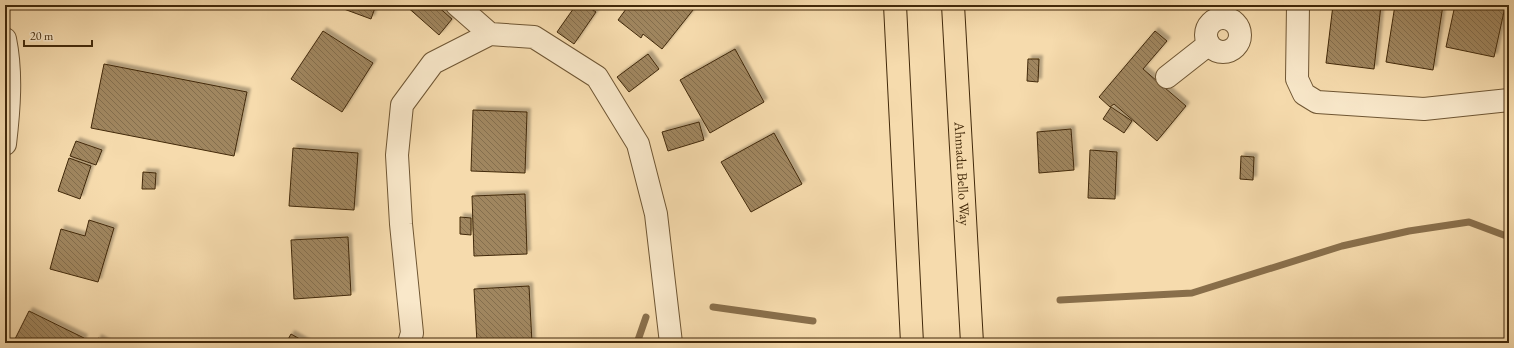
<svg xmlns="http://www.w3.org/2000/svg" width="1514" height="348" font-family="'EB Garamond',serif">
  <defs>
    <pattern id="building-back-hatch" width="6" height="6" patternUnits="userSpaceOnUse"><rect width="6" height="6" fill="#a0865f"/><path d="M-1 5l2 2M0 0l6 6M5-1l2 2" fill="none" stroke="#846e4d"/></pattern>
    <filter id="shadow"><feDropShadow dx="3.5" dy="-3.5" stdDeviation="1" flood-color="#0004"/></filter>
  </defs>
  <rect width="100%" height="100%" fill="#f6dbad"/>
  <filter id="stains"><feTurbulence type="fractalNoise" baseFrequency=".005" numOctaves="4"/><feColorMatrix values="0 0 0 0 .2 0 0 0 0 .09 0 0 0 0 .02 0 0 0 .5 -.17"/></filter>
  <radialGradient id="worn" r=".72"><stop offset=".6" stop-color="#630" stop-opacity="0"/><stop offset="1" stop-color="#630" stop-opacity=".3"/></radialGradient>
  <g fill="none" stroke-linecap="round" stroke-linejoin="round">
    <path stroke="#896f4b" stroke-width="7" d="M1060,300L1192,293L1342,246L1409,231L1469,222L1509,237
      M713,307L813,321
      M637,343L646,317"/>
  </g>
  <path fill="url(#building-back-hatch)" stroke="#42290a" filter="url(#shadow)" d="M333,5H376L371,19Z
    M405,5H436L452,19L439,35Z
    M576,5H586L596,12L574,44L557,32Z
    M629,5H697L662,49L643,34L641,38L618,20Z
    M1333,5H1381L1374,69L1326,63Z
    M1395,5H1443L1433,70L1386,62Z
    M1455,5H1496L1505,7L1494,57L1446,47Z
    M323,31L373,63L342,112L291,79Z
    M1155,31L1167,41L1143,69L1186,106L1157,141L1114,104L1110,107L1099,97Z
    M735,49L764,102L710,133L680,80Z
    M648,54L659,69L629,92L617,77Z
    M1028,59H1039L1038,82L1027,81Z
    M104,64L247,92L234,156L91,128Z
    M1111,107L1132,121L1124,133L1103,119Z
    M473,110L527,112L525,173L471,171Z
    M699,122L704,140L668,151L662,132Z
    M1071,129L1074,170L1039,173L1037,132Z
    M774,133L802,184L751,212L721,162Z
    M76,141L102,150L96,165L70,156Z
    M293,148L358,153L354,210L289,206Z
    M1090,150L1117,152L1115,199L1088,198Z
    M1241,156L1254,157L1253,180L1240,179Z
    M69,158L91,166L80,199L58,191Z
    M143,172L156,173L155,189H142Z
    M525,194L527,254L474,256L472,196Z
    M460,217L471,218V235L460,234Z
    M89,220L114,228L98,282L50,269L61,229L85,236Z
    M348,237L351,295L294,299L291,240Z
    M529,286L532,343H477L474,289Z
    M29,311L84,338L82,343H13Z
    M291,334L307,343H286Z
    M98,338L107,343H96Z"/>
  <g fill="none" stroke-linecap="round" stroke-linejoin="round">
    <g stroke="#6f5633" stroke-width="24">
      <path id="minor" d="M457,5L490,34
        M1298,5L1297,79L1304,94L1317,102L1424,109L1509,100
        M1206 35a17 17 0 1 1 34 0a17 17 0 1 1-34 0Z
        M5,39C12,73 9,110 5,144
        M1167,77L1209,44
        M409,343L412,333L401,224L397,155L402,105L433,63L490,34L534,37L597,77L638,144L656,214L671,343"/>
    </g>
    <g stroke="#42290a" stroke-width="24">
      <g id="major">
        <path d="M895,5L912,343"/>
        <path id="s1" d="M953,5L972,343"/>
      </g>
    </g>
    <use href="#minor" stroke="#f9e8ca" stroke-width="22"/>
    <use href="#major" stroke="#f6dbad" stroke-width="22"/>
  </g>
  <g text-anchor="middle" stroke-width="3.5" stroke-linejoin="round" paint-order="stroke">
    <g font-size="14" fill="#42290a" stroke="#f9e8ca">
      <text dy="5" stroke="none"><textPath href="#s1" startOffset="169">Ahmadu Bello Way</textPath></text>
    </g>
  </g>
  <rect width="1514" height="348" fill="none" stroke="#f6dbad" stroke-width="20"/>
  <rect x="6" y="6" width="1502" height="336" fill="none" stroke="#42290a" stroke-width="2"/>
  <rect x="10" y="10" width="1494" height="328" fill="none" stroke="#42290a"/>
  <path d="M24 40v6h68v-6" fill="none" stroke="#42290a" stroke-width="2"/>
  <text x="30" y="40" font-size="12" fill="#42290a" stroke="#f9e8ca" stroke-width="3" paint-order="stroke">20 m</text>
  <rect width="100%" height="100%" filter="url(#stains)"/>
  <rect width="100%" height="100%" fill="url(#worn)"/>
</svg>
